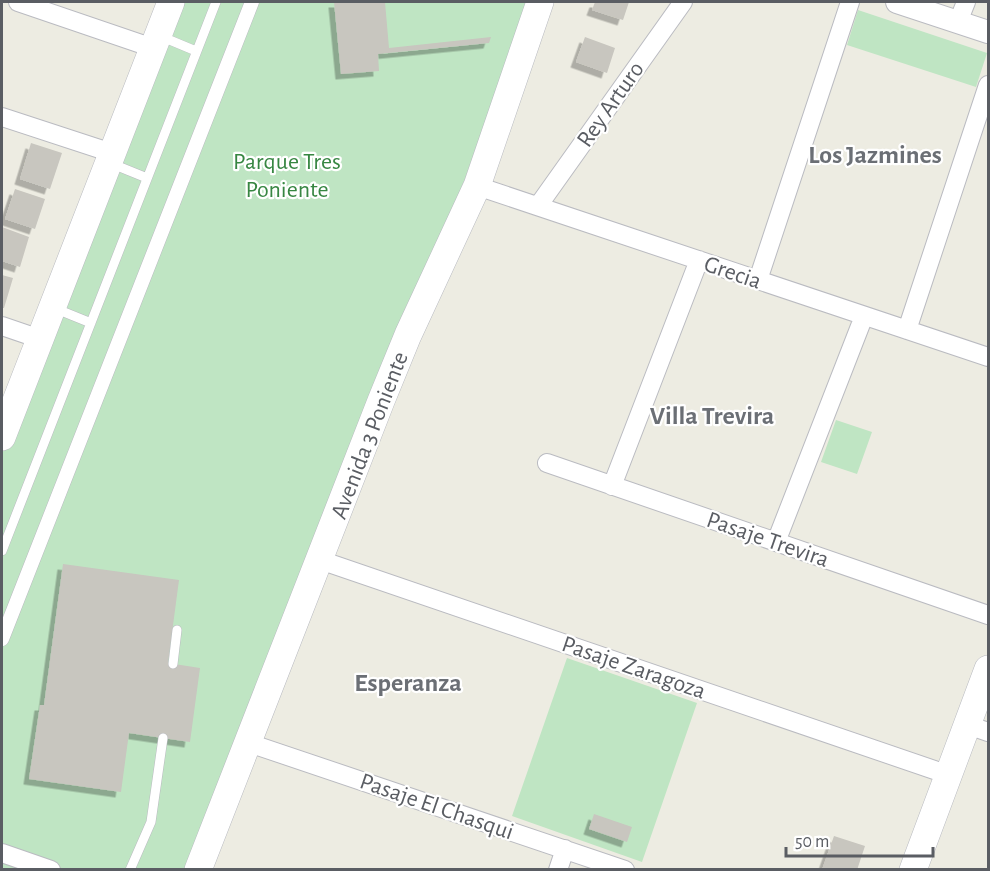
<svg xmlns="http://www.w3.org/2000/svg" width="990" height="871" font-family="'Alegreya Sans',sans-serif">
  <defs>
    <filter id="shadow"><feDropShadow dx="-5.5" dy="5.5" stdDeviation="0" flood-color="#0004"/></filter>
  </defs>
  <rect width="100%" height="100%" fill="#edece2"/>
  <path fill="#bfe5c3" d="M178,2H527L465,179L412,307L189,869L2,870V454L43,353Z
    M858,10L987,53L976,87L847,45Z
    M836,420L872,432L857,474L821,462Z
    M567,658L697,703L642,862L512,816Z"/>
  <path fill="#c8c6bf" filter="url(#shadow)" d="M334,2H385L389,48L491,37L489,43L378,54L379,71L341,74Z
    M595,2H629L623,20L592,10Z
    M585,37L615,48L607,73L576,62Z
    M31,143L62,153L50,189L20,179Z
    M15,189L45,199L35,229L5,219Z
    M2,227L29,237L20,267L2,261Z
    M2,275L13,278L4,308H2Z
    M63,564L179,580L168,663L200,668L190,742L129,733L121,792L29,779L40,705H44Z
    M594,814L632,827L627,842L589,829Z
    M834,836L865,846L857,870H822Z"/>
  <g fill="none" stroke-linecap="round" stroke-linejoin="round">
    <g stroke="#babbc1" stroke-width="10">
      <path id="service" d="M160,36L196,51
        M110,163L147,178
        M54,308L91,323
        M2,551L216,2
        M173,664L177,630
        M130,870L151,822L163,738"/>
    </g>
    <g stroke="#babbc1" stroke-width="15">
      <path id="pedestrian" d="M2,639L252,2"/>
    </g>
    <g stroke="#babbc1" stroke-width="20">
      <path id="minor" d="M18,2L153,48
        M958,22L966,2
        M2,117L112,153
        M477,186L988,357
        M538,206L683,2
        M758,280L850,2
        M2,326L40,339
        M907,330L988,85
        M547,463L988,615
        M612,486L699,260
        M776,542L864,316
        M320,560L949,775
        M968,725L988,732
        M249,743L625,870
        M2,853L51,870
        M558,870L565,849"/>
    </g>
    <g stroke="#babbc1" stroke-width="24">
      <path id="tertiary" d="M897,2L988,32"/>
    </g>
    <g stroke="#b8bac0" stroke-width="28">
      <path id="secondary" d="M2,437L171,2
        M198,870L381,401L408,335L477,186L540,2
        M913,870L988,669"/>
    </g>
    <use href="#service" stroke="#fff" stroke-width="9"/>
    <use href="#pedestrian" stroke="#fff" stroke-width="14"/>
    <use href="#minor" stroke="#fff" stroke-width="18"/>
    <use href="#tertiary" stroke="#fff" stroke-width="22"/>
    <use href="#secondary" stroke="#fff" stroke-width="27"/>
  </g>
  <g text-anchor="middle" stroke-width="4.5" stroke-linejoin="round" paint-order="stroke">
    <g font-size="24" fill="#5a5d63" stroke="#fff">
      <text transform="translate(610 104) rotate(-55)" y="8">Rey Arturo</text>
      <text transform="translate(733 272) rotate(19)" y="8">Grecia</text>
      <text transform="translate(369 435) rotate(-69)" y="8">Avenida 3 Poniente</text>
      <text transform="translate(768 539) rotate(19)" y="8">Pasaje Trevira</text>
      <text transform="translate(634 667) rotate(19)" y="8">Pasaje Zaragoza</text>
      <text transform="translate(437 806) rotate(19)" y="8">Pasaje El Chasqui</text>
    </g>
    <g font-size="24" fill="#378642" stroke="#fff">
      <text x="287" y="169">Parque Tres<tspan x="287" dy="28">Poniente</tspan></text>
    </g>
    <g font-size="26" font-weight="bold" fill="#6b6f75" stroke="#fff">
      <text x="875" y="163">Los Jazmines</text>
      <text x="712" y="424">Villa Trevira</text>
      <text x="408" y="691">Esperanza</text>
    </g>
  </g>
  <rect width="990" height="871" fill="none" stroke="#5a5d63" stroke-width="6"/>
  <path d="M786 847v9h147v-9" fill="none" stroke="#5a5d63" stroke-width="3"/>
  <text x="795" y="847" font-size="18" fill="#5a5d63" stroke="#ffffff" stroke-width="4.5" paint-order="stroke">50 m</text>
</svg>
